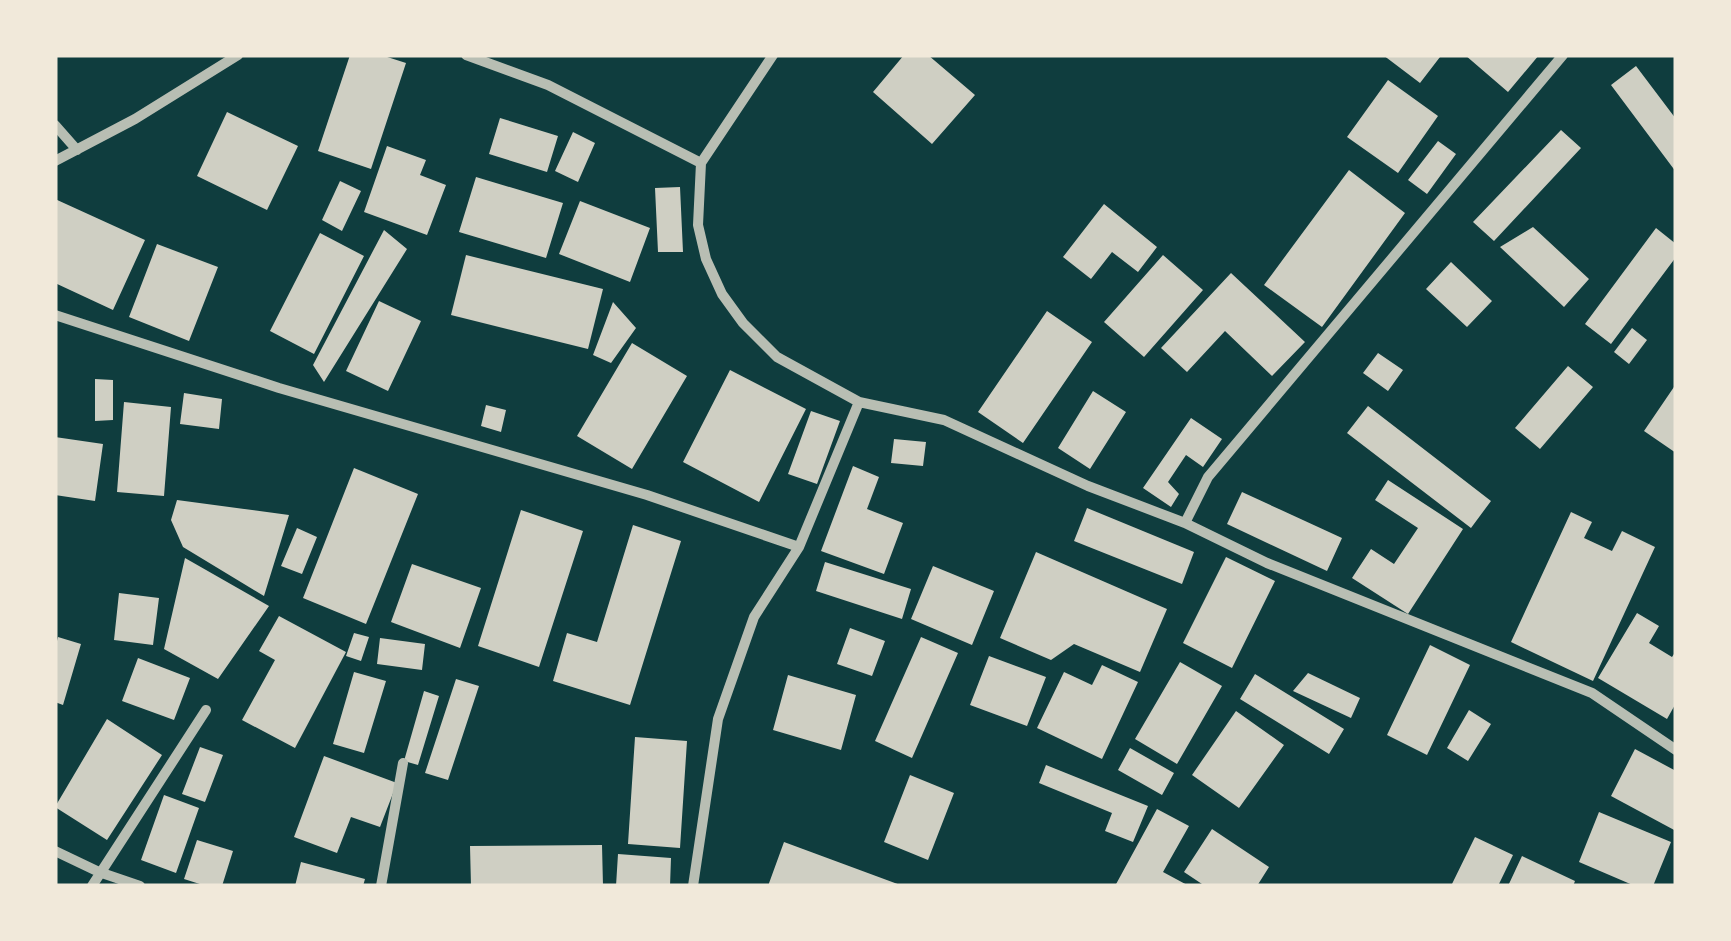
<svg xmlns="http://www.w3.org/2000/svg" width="1731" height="941" font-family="Bitter,serif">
  <rect width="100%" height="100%" fill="#0f3d3e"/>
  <path fill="#cfcfc3" d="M350,55H381L406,63L371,169L318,151Z
    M904,55H928L975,95L932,144L873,92Z
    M1383,55H1438L1440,57L1420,83Z
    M1465,55H1539L1508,92Z
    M1636,66L1676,119V172L1611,85Z
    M1388,80L1438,116L1398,173L1347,137Z
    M227,112L298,146L267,210L197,176Z
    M500,118L558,136L547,172L489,154Z
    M1561,130L1581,148L1494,241L1473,222Z
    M573,132L595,143L578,182L555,171Z
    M1438,141L1456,154L1427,194L1408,180Z
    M387,146L426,160L420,175L446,185L427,235L364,212Z
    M1349,170L1405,213L1322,327L1264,285Z
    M476,177L563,203L546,258L459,232Z
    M340,181L361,191L342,231L322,220Z
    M680,187L683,252H658L655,188Z
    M55,199L145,240L113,310L55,283Z
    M580,201L650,228L630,282L559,254Z
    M1104,204L1157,247L1138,272L1112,252L1091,279L1063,257Z
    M1533,227L1589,279L1564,307L1500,247Z
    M1656,228L1676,244V257L1611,344L1585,324Z
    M384,230L407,249L324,382L313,365Z
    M320,233L364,256L314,354L270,331Z
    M157,244L218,267L189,341L129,317Z
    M466,255L603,289L588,349L451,315Z
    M1163,255L1203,290L1144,357L1104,322Z
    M1451,262L1492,301L1467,327L1426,289Z
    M1231,273L1305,342L1272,376L1225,331L1187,372L1161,348Z
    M379,301L421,321L388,391L346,371Z
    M613,302L636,328L611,363L593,355Z
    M1047,311L1092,342L1023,443L978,412Z
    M1632,328L1647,340L1629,364L1614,352Z
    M632,343L687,376L632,469L577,436Z
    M1378,353L1403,370L1388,391L1363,373Z
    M1568,366L1593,387L1540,449L1515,428Z
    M730,370L806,409L759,502L683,462Z
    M95,379L113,380V420L95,421Z
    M1676,384V453L1644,431Z
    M1093,391L1126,412L1090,469L1058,448Z
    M184,393L222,399L219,429L180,424Z
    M124,402L171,407L164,496L117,492Z
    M486,405L506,410L501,432L481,426Z
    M1368,406L1491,501L1471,528L1347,433Z
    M811,411L840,421L817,484L788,474Z
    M1191,418L1222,439L1203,467L1186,455L1168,482L1179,494L1171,507L1143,488Z
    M55,437L103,444L95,501L55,495Z
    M894,439L926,442L923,466L891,463Z
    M853,466L879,477L867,509L903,523L884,574L821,551Z
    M354,468L418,494L366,624L303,598Z
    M1388,480L1463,529L1408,614L1352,578L1371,549L1394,564L1418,528L1375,500Z
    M1242,492L1342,538L1327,571L1227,524Z
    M177,500L289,515L264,596L183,547L171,520Z
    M1087,508L1194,552L1182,584L1074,541Z
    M521,510L583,531L539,667L478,646Z
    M1571,512L1592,522L1584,538L1612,551L1622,531L1655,547L1593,681L1511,642Z
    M633,525L681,541L630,705L553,681L567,633L597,642Z
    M297,528L317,537L302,574L281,566Z
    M1036,552L1167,609L1140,672L1074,644L1051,660L1000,638Z
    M1226,557L1275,581L1232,668L1183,643Z
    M185,558L269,606L218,679L164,649Z
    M825,562L911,589L902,619L816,591Z
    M412,564L481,588L460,648L391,622Z
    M933,566L994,591L972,645L911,619Z
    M119,593L159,598L153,645L114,640Z
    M1637,613L1659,626L1649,643L1672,657L1676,651V703L1667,719L1598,678Z
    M279,616L346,652L295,748L242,720L275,660L259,651Z
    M850,628L885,641L872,676L837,664Z
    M354,633L369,637L361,661L346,656Z
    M58,637L81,644L63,705L55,702V649Z
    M921,637L958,653L912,758L875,741Z
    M380,638L425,644L422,670L377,664Z
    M1430,645L1470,665L1427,755L1387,735Z
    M989,656L1046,677L1027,726L970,705Z
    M138,658L190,678L174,720L122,701Z
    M1180,662L1222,686L1177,764L1135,739Z
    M1102,665L1138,682L1102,759L1037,728L1064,672L1092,685Z
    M354,672L386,681L364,753L333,744Z
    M1308,673L1360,698L1351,718L1293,691Z
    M1255,674L1344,729L1329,754L1240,699Z
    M788,675L856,695L841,750L773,730Z
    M456,679L479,686L448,780L425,773Z
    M424,691L439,696L418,765L404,761Z
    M1469,710L1491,724L1468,761L1447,748Z
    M1236,711L1284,745L1239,808L1192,775Z
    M107,719L162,755L107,840L55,807Z
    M635,737L687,741L680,848L628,844Z
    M200,747L223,755L205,802L182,794Z
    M1130,748L1174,773L1162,795L1118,770Z
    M1635,749L1676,771V831L1611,796Z
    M324,756L397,783L380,827L351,817L337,853L294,837Z
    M1046,765L1148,806L1133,842L1105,831L1112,813L1039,783Z
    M910,775L954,793L928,860L884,842Z
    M164,795L199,808L176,873L141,860Z
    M1157,809L1189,826L1163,872L1189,886H1115Z
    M1599,812L1671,842L1653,886H1635L1579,862Z
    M1212,829L1269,867L1257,886H1205L1184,872Z
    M1475,837L1513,855L1498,886H1451Z
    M197,840L233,851L222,886H206L184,879Z
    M784,842L903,886H768Z
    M602,845L603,886H471L470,846Z
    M618,854L671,858L670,886H616Z
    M1522,856L1575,881L1573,886H1508Z
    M301,862L365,879L363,886H295Z"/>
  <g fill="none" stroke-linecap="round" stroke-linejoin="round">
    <path stroke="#b8beb3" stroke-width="10" d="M466,55L548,85L701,163
      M773,55L701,163L698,225L706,259L722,294L743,323L777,357L859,402L944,420L1088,486L1185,523L1267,563L1592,693L1676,750
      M55,125L77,150
      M55,161L135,119L238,55
      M55,315L279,388L647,495L799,547
      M1185,523L1208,477L1563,55
      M55,851L99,872L140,886
      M92,886L206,710
      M381,886L403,763
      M693,886L718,719L754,617L799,547L859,402"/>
  </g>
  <rect width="1731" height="941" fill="none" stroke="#f1e9da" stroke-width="115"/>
</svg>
